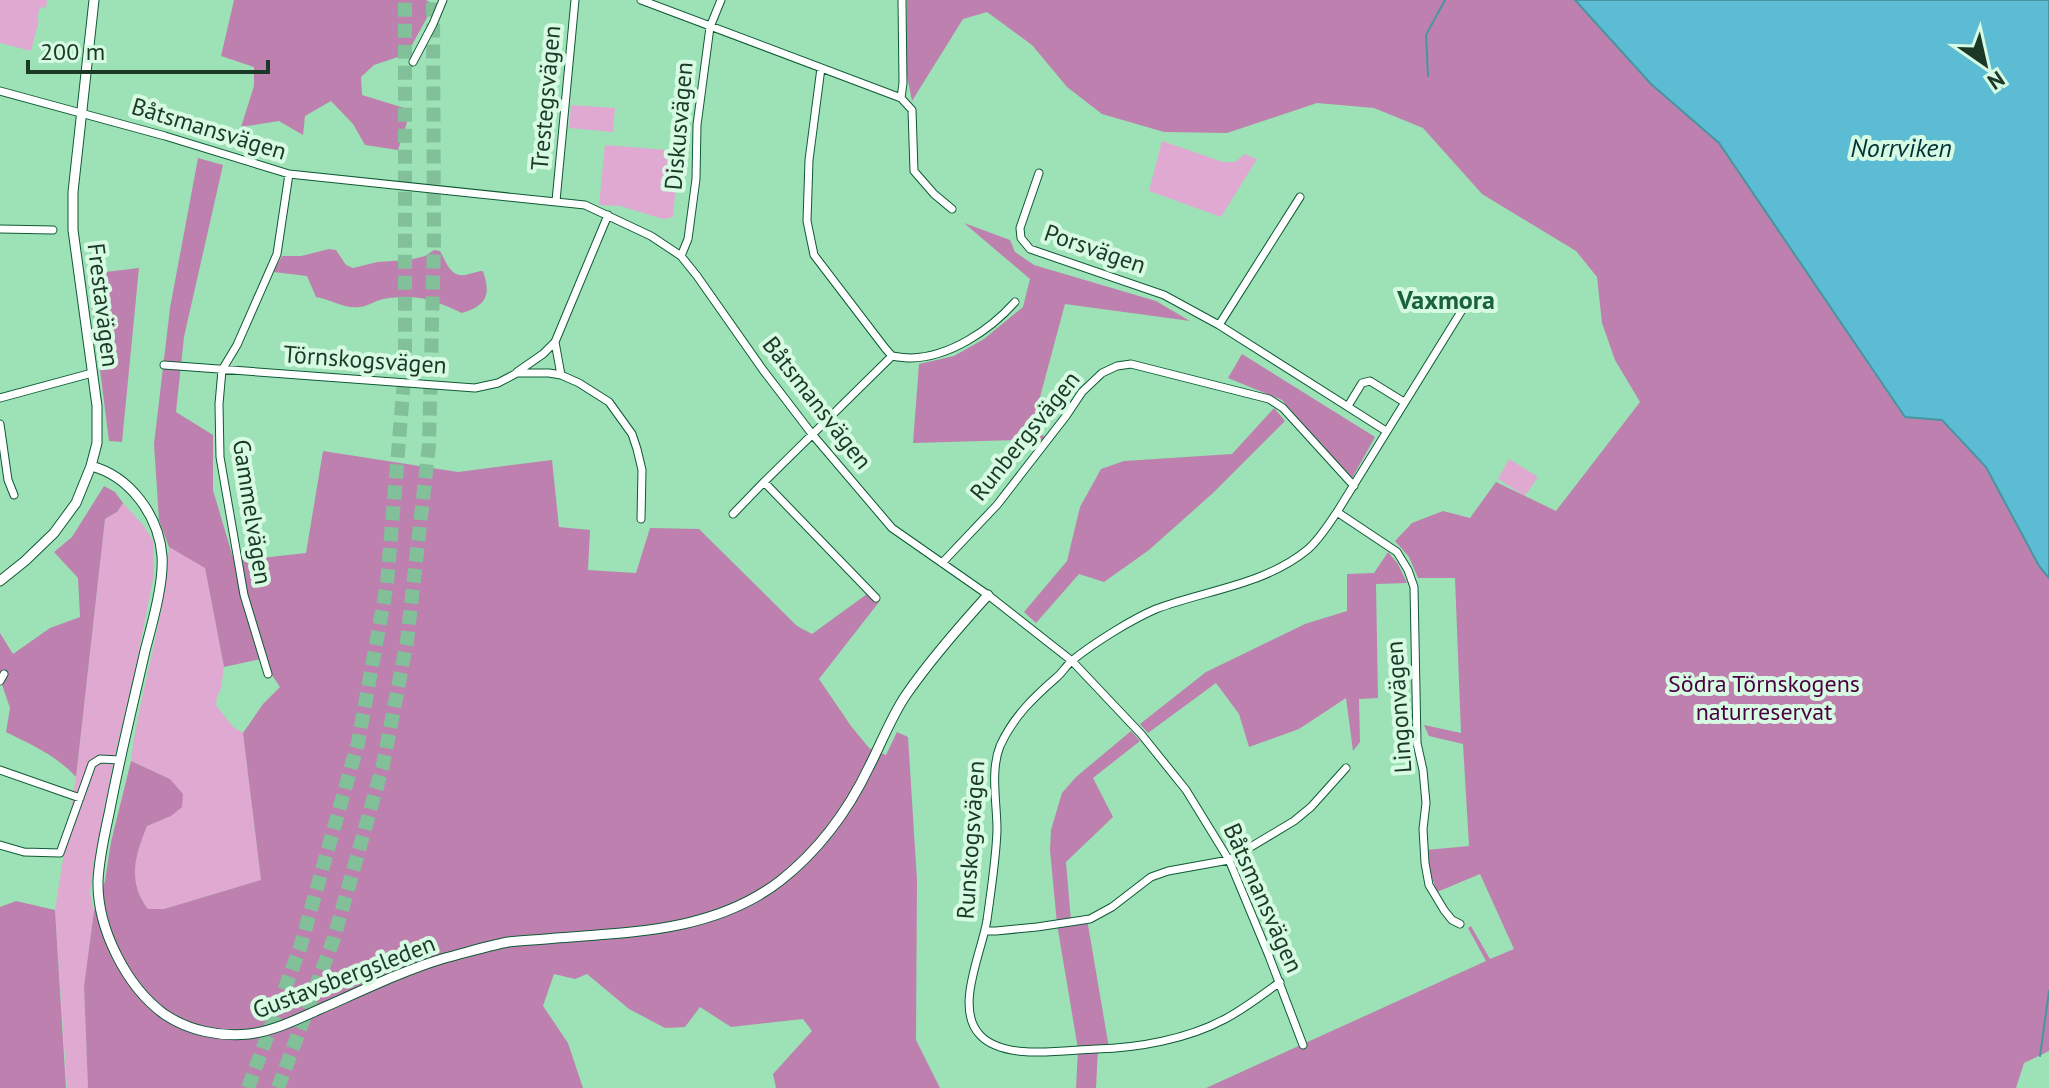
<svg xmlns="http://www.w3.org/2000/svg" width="2049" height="1088" font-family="'PT Sans',sans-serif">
  <rect width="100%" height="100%" fill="#9ce2b6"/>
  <path fill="#e0a9d1" d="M0,0H47L46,8L40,7L37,19L39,20L31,51L0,43Z
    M571,105L615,108L613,132L569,128Z
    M1162,141L1223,162H1235L1245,154L1257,159L1221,217L1149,191Z
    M605,145L679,151L673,217L663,219L620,206L599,205Z
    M1509,459L1538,477L1525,496L1498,479Z
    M123,503L144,526L153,541L154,574L135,671L114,760L94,862L90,893L94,911L84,986L88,1088H67L55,910L76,777L105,519L117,512Z
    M169,547L205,567L224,667L221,688L217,697L216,705L233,727L243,733L261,880L164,909H148C127,881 135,856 147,826L171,816L170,779L131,761C140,689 165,619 169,547Z"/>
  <path fill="#be81af" d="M234,0H426L434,5L407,54L374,65L361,77L362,95L411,110L398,150L365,145L353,124L331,101L305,116L303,135L279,121L241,127L254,86V67L221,56Z
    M907,0H1575L1651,84L1719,143L1904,417L1941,420L1986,467L2039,566L2049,578V1051L2024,1063L2016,1088H1206L1486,961L1468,928L1471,926L1490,959L1514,949L1480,874L1437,892L1429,869L1426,850L1469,846L1463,744L1429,736L1424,725L1461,733L1455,578H1418L1409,557L1395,541L1412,523L1443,511L1470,518L1496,482L1556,511L1640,402L1615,360L1602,323L1597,277L1576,251L1482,194L1423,128L1374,108L1317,103L1227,133L1164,132L1102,114L1067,87L1032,45L987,12L963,19L912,101L907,76Z
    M198,158L223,165L184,337L176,412L213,435V490L234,561L306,553L323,451L458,472L552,460L559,527L590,530L588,570L636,573L650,528L699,529L797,626L812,634L867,594L879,602L819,679L851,726L869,748L886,755L897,732L908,737L917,880L916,1040L940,1088H776L773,1074L812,1031L803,1019L731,1027L700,1007L685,1027L665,1028L629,1009L587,974L575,979L554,974L543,1006L568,1043L583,1088H88L84,986L94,911L105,881L111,842L131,761L170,779L183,794L182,807L171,816L147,826C135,856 127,881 148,909H164L261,880L243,733L263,704L280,687L261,659L224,667L205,568L169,547L159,520L154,444L170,308Z
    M964,223L1010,240L1015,252L1034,265L1156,301L1190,321L1065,304L1032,427L1045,437L1034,450L1021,440L913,443L919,364L954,356L984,339L1023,307L1030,279Z
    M329,249L336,250L346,265L353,268L377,262L409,260L425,256L434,250L440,251C447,263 451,280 469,274C474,273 478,271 483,271C491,295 487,305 462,313C431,299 418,294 383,299C374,301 367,307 359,307C345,309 329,299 316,297L307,276L273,272L282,256H301Z
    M139,268L122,442L109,441L88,274Z
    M1242,354L1375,437L1351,480L1282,400L1228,378Z
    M1274,408L1285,421L1213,493L1149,550L1104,582L1079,574L1036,623L1024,612L1067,561L1080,507L1101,469L1124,461L1232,454Z
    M104,486L115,492L123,503L117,512L105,519L76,777C57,756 32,745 6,732L10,708L0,679V633L13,654L50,628L80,617L78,578L54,552L72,537Z
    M1388,552L1398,564L1407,583L1376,584L1378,698L1359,699L1360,742L1353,751L1346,698L1299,729L1249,747L1239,714L1216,683L1148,733L1140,724L1206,672L1305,624L1347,611V574L1374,573Z
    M1131,731L1140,741L1093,778L1113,817L1066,862L1071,921L1087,919L1109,1048L1098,1049L1096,1088H1076L1078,1049L1057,924L1050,850L1051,830L1062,793L1076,777Z
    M16,901L55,910L66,1088H0V907Z"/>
  <path fill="#5bbcd4" stroke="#4895a0" stroke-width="2" d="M1575,0H2049V578L2039,566L1986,467L1942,420L1905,417L1719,143L1651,84Z"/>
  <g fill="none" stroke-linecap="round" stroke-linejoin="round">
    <path stroke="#4895a0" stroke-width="2" d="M1428,76L1426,35L1445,0
      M2040,1056L2049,991"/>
    <path stroke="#82c09a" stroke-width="14" stroke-dasharray="14 7" stroke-linecap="butt" d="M248,1088L300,948L358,743L387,584L405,369V0
      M278,1088L334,938L383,765L407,641L429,445L434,241L433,0"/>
    <g stroke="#0e5a35" stroke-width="9">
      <path id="minor" d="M641,0L901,98L912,110L914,171L934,194L952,209
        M413,62L433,24L443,0
        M821,68L809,160L807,221L814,255L885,348L892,356C898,357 905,358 911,358C950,357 990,330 1015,302
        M0,91L165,136L289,174L585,205L651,236L681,256L697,276L763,370L812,434L892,528L988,595L1072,661L1141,734L1186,790L1229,860L1269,956L1303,1045
        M901,98L903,83L902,0
        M1039,173L1020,228L1021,238L1030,249L1164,295L1219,325L1386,431
        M556,201L575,0
        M0,229L53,230
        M681,256L688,239L696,179L697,125L710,27L721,0
        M1219,325L1300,197
        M555,342L561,375
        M164,365L475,388L498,383L517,373H549L561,375L579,383L609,402L632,434L637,449L642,470L641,519
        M517,372L543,354L555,342L608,215
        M0,398L92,373
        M1348,406L1362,383L1370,381L1404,402
        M0,424L8,480L14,495
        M1337,512L1397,552L1408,570L1414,587L1417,743L1423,770L1426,803L1423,829L1425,863L1429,885L1444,910L1452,920L1460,924
        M733,514L764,482
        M942,563L997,505L1066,416L1082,392L1102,373L1117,366L1131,364L1269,399L1283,408L1354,486
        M876,598L764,482L892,356
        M268,674L244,595L220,457L219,404L222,370L237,345L277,254L289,174
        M0,681L4,674
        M0,770L80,798
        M0,845L24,852L60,853L92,764L100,759L120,760
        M985,931H996L1037,927L1090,919L1112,907L1151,877L1168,871L1229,860L1294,821L1311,807L1346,768
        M1280,982C1262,995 1244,1009 1225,1019C1188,1039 1138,1048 1096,1049C1064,1050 1004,1061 980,1035C954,1008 982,952 987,920C991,890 996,860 997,830C997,803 990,771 1000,746C1013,717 1034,697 1057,677C1063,672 1067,664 1074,659C1094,643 1132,619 1156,609C1206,590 1264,585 1307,550C1319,540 1328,525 1337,512L1467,302"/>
    </g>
    <g stroke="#0e5a35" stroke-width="11">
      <path id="tertiary" d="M91,466C130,476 159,516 162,556C164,583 152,624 145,651C133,704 120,756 110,809C105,833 99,857 98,881C97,928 126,986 164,1014C189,1031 220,1037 249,1034C273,1031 296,1020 318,1010C357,993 404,970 445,958C465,953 487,946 508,942C524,940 540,940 556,938C634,932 715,931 780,881C818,851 848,811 869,767C881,744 891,717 906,695C930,660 959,627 988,595
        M0,581L25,561L54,533L76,503L91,466L97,443V406L73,230V192L94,0"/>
    </g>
    <use href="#minor" stroke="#fff" stroke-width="7"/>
    <use href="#tertiary" stroke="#fff" stroke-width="9"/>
  </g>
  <g text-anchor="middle" stroke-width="8" stroke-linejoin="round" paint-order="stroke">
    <g font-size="24" fill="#1c3928" stroke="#d7fae3">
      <text transform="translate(546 98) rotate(-85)" y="8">Trestegsvägen</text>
      <text transform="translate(679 126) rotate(-85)" y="8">Diskusvägen</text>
      <text transform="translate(209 129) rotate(17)" y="8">Båtsmansvägen</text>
      <text transform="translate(1095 249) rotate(19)" y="8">Porsvägen</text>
      <text transform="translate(103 305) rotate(83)" y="8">Frestavägen</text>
      <text transform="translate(365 360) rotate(4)" y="8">Törnskogsvägen</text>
      <text transform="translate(817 403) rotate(52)" y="8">Båtsmansvägen</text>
      <text transform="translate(1025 436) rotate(-51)" y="8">Runbergsvägen</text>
      <text transform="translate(252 512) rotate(81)" y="8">Gammelvägen</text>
      <text transform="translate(1399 707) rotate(-94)" y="8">Lingonvägen</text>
      <text transform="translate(971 840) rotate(-86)" y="8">Runskogsvägen</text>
      <text transform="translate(1263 898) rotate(66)" y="8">Båtsmansvägen</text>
      <text transform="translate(344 977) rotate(-21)" y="8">Gustavsbergsleden</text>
    </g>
    <g font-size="24" fill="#4e0142" stroke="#d7fae3">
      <text x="1764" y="692">Södra Törnskogens<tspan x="1764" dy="28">naturreservat</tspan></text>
    </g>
    <g font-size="26" font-style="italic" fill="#00303a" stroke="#d7fae3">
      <text x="1901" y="157">Norrviken</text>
    </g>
    <g font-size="26" font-weight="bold" fill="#19623c" stroke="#d7fae3">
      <text x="1446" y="309">Vaxmora</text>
    </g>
  </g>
  <g transform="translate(1985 64) rotate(146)" stroke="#d7fae3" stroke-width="6" paint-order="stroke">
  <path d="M0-6L14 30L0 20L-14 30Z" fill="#1c3928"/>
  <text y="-12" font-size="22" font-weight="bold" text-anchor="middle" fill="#1c3928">N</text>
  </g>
  <path d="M28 60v12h240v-12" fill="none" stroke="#1c3928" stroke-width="4"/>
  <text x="40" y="60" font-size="24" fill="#1c3928" stroke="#d7fae3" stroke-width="6" paint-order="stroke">200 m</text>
</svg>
